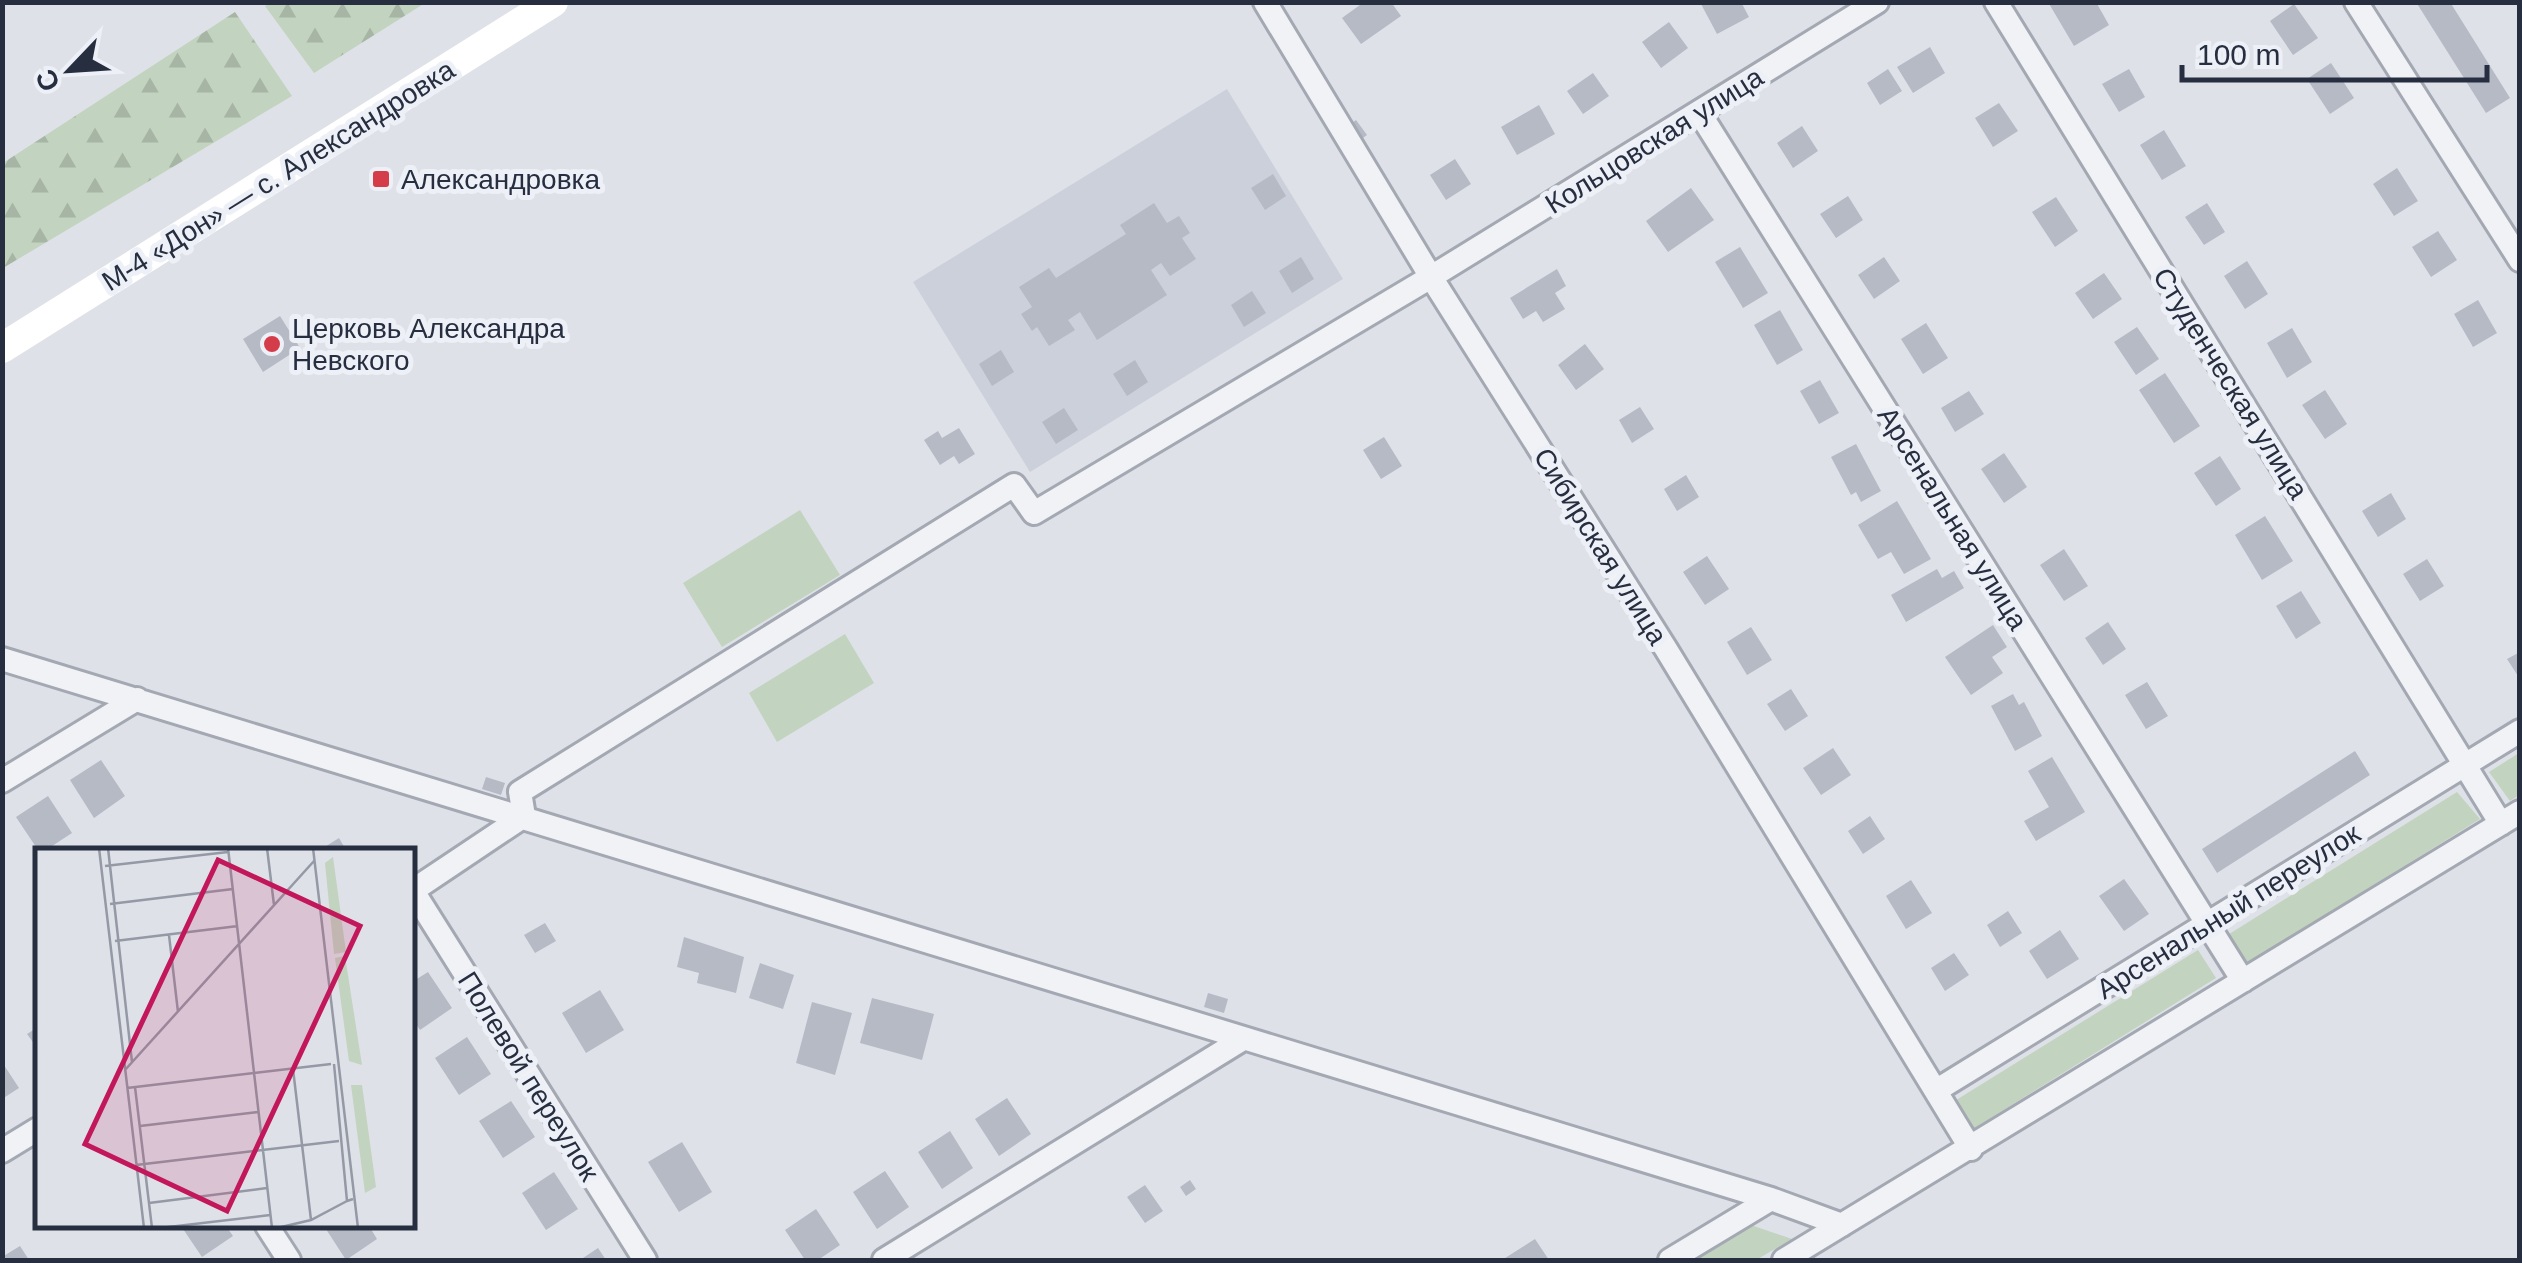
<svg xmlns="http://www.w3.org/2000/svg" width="2522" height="1263" font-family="Arial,sans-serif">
  <defs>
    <pattern id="forest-firs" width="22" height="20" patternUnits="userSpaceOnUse" patternTransform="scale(2.5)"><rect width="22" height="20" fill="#c2d3bf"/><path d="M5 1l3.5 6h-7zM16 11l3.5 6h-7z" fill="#a7b5a5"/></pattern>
  </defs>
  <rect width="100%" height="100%" fill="#dee1e8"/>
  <path fill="#ccd0da" d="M1227,89L1343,279L1030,472L913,282Z"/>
  <path fill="#c2d3bf" d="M800,510L840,575L722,647L683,583Z
    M845,634L874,683L777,742L749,693Z
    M2519,753V795L2510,801L2489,772Z
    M2457,792L2480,819L2246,964L2226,936Z
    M2198,950L2216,978L1973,1129L1953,1102Z
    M1745,1223L1792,1239L1756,1260H1686Z"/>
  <path fill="url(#forest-firs)" d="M271,3V2L425,3L314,73L265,6Z
    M235,12L292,96L3,268V163Z"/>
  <path fill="#b5bac5" d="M1364,2H1391L1401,16L1361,44L1342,18Z
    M1704,2H1741L1749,17L1717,34L1701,4Z
    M2048,2H2096L2109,25L2074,46Z
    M2416,2H2450L2510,98L2486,113Z
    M2294,4L2318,38L2293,55L2270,21Z
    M1669,22L1688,48L1661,68L1642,42Z
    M1930,47L1945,73L1913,93L1897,67Z
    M2331,63L2354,98L2330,114L2307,79Z
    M1888,69L1902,91L1880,105L1867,83Z
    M2129,69L2145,97L2119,112L2102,84Z
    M1593,73L1609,96L1583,114L1567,91Z
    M1999,103L2018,131L1993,147L1975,118Z
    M1539,105L1555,134L1517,155L1501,127Z
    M1356,120L1367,135L1356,143L1345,128Z
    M1802,126L1818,151L1793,168L1777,143Z
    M2164,130L2186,166L2162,180L2140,145Z
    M1455,159L1471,184L1446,200L1430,175Z
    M2397,168L2418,201L2394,216L2373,184Z
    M388,169L392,177L375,188L370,180Z
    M1273,174L1286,196L1265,210L1251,188Z
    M1691,188L1714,220L1668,252L1646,221Z
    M1848,196L1863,220L1836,238L1820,214Z
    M2056,197L2078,231L2055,247L2032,212Z
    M1154,203L1167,223L1179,216L1190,233L1182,238L1196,259L1170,276L1161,263L1151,270L1167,295L1097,340L1080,312L1068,320L1075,330L1049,346L1037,327L1032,331L1021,314L1032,307L1019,287L1049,268L1056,278L1126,234L1120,225Z
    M2207,203L2225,232L2204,245L2185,217Z
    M2438,231L2457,260L2431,277L2412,247Z
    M1740,247L1768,293L1743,308L1715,262Z
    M1301,257L1314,279L1292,293L1279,271Z
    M1884,257L1900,281L1874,299L1858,275Z
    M2247,261L2268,294L2245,309L2224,276Z
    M1557,269L1566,286L1555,293L1565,309L1543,322L1536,311L1523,319L1510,298Z
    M2104,273L2122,299L2093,319L2075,293Z
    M1252,291L1266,313L1244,327L1231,305Z
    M2478,300L2497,333L2473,347L2454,314Z
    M1780,310L1803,350L1777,365L1754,325Z
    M280,316L300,348L263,372L243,339Z
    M1926,323L1948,358L1923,374L1901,339Z
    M2137,327L2159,359L2136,375L2114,342Z
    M2292,328L2312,362L2287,378L2267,343Z
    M1585,344L1604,369L1576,390L1558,365Z
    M1001,350L1014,372L992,386L979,364Z
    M1135,360L1148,382L1127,396L1113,374Z
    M2165,373L2200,426L2174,443L2139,390Z
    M1820,380L1839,413L1819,424L1800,391Z
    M2325,390L2347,424L2325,439L2302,405Z
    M1969,391L1984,414L1955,432L1941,408Z
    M1640,407L1654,429L1632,443L1619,420Z
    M1064,408L1078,430L1056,444L1042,422Z
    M959,428L975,454L959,464L954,456L940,465L924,440L938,431L942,438Z
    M1384,437L1402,466L1381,479L1363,450Z
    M1856,444L1881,491L1861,502L1856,492L1851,495L1831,457Z
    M2004,453L2027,487L2004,503L1981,469Z
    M2220,456L2241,489L2216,506L2194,473Z
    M1686,475L1699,497L1677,511L1664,489Z
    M2391,493L2406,519L2378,537L2362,511Z
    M1897,501L1931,559L1904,574L1891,552L1878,559L1858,525Z
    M2265,516L2293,561L2262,580L2235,535Z
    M2064,549L2088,586L2064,601L2040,565Z
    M1707,556L1729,589L1705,605L1683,572Z
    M2427,559L2444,586L2420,601L2403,574Z
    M1937,569L1942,578L1954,571L1964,588L1906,622L1891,595Z
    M2301,591L2321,623L2296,639L2276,606Z
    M2108,622L2126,649L2103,665L2085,638Z
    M1993,625L2007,647L1992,657L2003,673L1971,695L1945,657Z
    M1751,627L1772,660L1747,675L1727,642Z
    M2520,652V679L2507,659Z
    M2147,682L2168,716L2146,729L2125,695Z
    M1791,689L1808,716L1785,731L1767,704Z
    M2013,694L2019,705L2024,702L2042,736L2015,751L1991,706Z
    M1833,748L1851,775L1821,795L1803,768Z
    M2355,751L2370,775L2217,873L2202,849Z
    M2052,757L2085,812L2036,841L2024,821L2049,807L2028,771Z
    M101,760L125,796L94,818L70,780Z
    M486,777L505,783L501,795L482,789Z
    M48,796L72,833L46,850H38L16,817Z
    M1870,816L1885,839L1863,854L1848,831Z
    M339,838L346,850H320Z
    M2124,879L2149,914L2124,931L2099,896Z
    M1911,880L1932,913L1906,929L1886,896Z
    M2008,911L2022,933L2000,947L1987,925Z
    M545,923L556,941L535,953L524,935Z
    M2060,930L2079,959L2047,979L2029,951Z
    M684,937L744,957L736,993L697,983L699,973L677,967Z
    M1954,953L1969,975L1945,991L1931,968Z
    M760,963L794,975L783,1009L749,998Z
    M428,972L452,1008L420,1030L412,1018V982Z
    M600,990L624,1030L586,1053L562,1013Z
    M1208,993L1228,999L1224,1013L1204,1007Z
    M872,998L934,1014L922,1060L860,1043Z
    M812,1002L852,1013L835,1075L796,1063Z
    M38,1027V1049L27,1034Z
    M467,1037L491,1074L459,1095L435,1058Z
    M2,1062L19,1088L2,1099Z
    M1007,1098L1031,1134L999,1156L975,1119Z
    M511,1101L535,1137L503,1158L479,1121Z
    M950,1131L973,1168L942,1189L918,1152Z
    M682,1142L712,1192L679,1212L648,1162Z
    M885,1171L909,1207L877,1229L853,1192Z
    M554,1172L578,1209L546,1230L522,1193Z
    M1190,1180L1196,1189L1186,1196L1180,1187Z
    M1145,1185L1163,1211L1145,1223L1127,1197Z
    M816,1209L840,1245L818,1260H805L785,1230Z
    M181,1226H226L233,1236L202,1257Z
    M324,1226H369L377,1239L346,1260Z
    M1535,1239L1549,1260H1502Z
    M20,1246L29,1260H2V1257Z
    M598,1248L606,1260H580Z"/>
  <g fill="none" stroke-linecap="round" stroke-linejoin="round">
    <g stroke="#a3a8b2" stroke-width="28">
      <path id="minor" d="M1265,2L1431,277L1666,649L1971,1149
        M1996,2L2501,824
        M2356,2L2520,260
        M1699,112L2243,981
        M2,659L1771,1199L1842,1225
        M2,781L137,699
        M412,891L524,816L520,792L1014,485L1034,513L1431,277L1877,2
        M413,891L645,1260
        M1937,1090L2520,731
        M2,1151L38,1129
        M267,1226L289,1260
        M884,1260L1243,1039
        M1670,1260L1771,1199
        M1784,1260L2520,812"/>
    </g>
    <use href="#minor" stroke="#f1f2f6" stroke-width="22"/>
    <path stroke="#fff" stroke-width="30" d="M2,348L553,2"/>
  </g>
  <g fill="#d43c4a" stroke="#edf0f6" stroke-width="4">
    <rect x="371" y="169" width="20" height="20" rx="5"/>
    <circle cx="272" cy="344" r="10"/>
  </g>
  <g text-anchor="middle" stroke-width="10" stroke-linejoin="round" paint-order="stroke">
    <g font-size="28" fill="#262e40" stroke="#edf0f6">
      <text transform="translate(1654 140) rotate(-32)" y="10">Кольцовская улица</text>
      <text transform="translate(278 175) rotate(-32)" y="10">М-4 «Дон» — с. Александровка</text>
      <text transform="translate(2231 383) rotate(58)" y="10">Студенческая улица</text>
      <text transform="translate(1953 518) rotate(58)" y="10">Арсенальная улица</text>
      <text transform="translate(1601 546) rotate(58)" y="10">Сибирская улица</text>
      <text transform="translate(2228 911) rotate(-32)" y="10">Арсенальный переулок</text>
      <text transform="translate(529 1076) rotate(58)" y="10">Полевой переулок</text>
    </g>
    <g font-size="28" fill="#262e40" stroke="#edf0f6" text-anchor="start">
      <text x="401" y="189">Александровка</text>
      <text x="292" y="338">Церковь Александра<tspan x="292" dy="32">Невского</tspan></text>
    </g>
  </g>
  <g transform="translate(35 848)">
    <rect width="380" height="380" fill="#dee1e8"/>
    <path d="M298,9L311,104L299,106L290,15ZM310,108L327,217L314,213L300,110ZM316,237H327L341,339L330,345Z" fill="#c2d3bf"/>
    <path fill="none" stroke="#9499a5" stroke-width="2.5" d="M64,0L109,380M73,0L97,214M193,0L237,380M232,0L239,57M278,0L323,380M70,18L193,4M75,56L198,41M134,87L143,164M80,93L203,78M299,216L312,353L318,351M258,221L276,372M90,222L279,13M100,239L117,380M92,240L296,216M105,278L223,264M101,317L304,293M114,355L232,340M125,380L235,367M242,380L276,372L312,353"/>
    <path fill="#c2185b" fill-opacity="0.15" stroke="#c2185b" stroke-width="5" d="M183,12L325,78L192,363L50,296Z"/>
    <rect width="380" height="380" fill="none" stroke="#262e40" stroke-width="5"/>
  </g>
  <rect width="2522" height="1263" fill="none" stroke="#262e40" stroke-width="10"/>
  <g transform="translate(70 70) rotate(245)" stroke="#edf0f6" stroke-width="8" paint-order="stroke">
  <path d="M0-8L18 38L0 25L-18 38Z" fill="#262e40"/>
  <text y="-15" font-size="28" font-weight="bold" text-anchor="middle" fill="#262e40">С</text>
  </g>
  <path d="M2182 65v15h305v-15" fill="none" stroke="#262e40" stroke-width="5"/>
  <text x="2197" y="65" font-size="30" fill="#262e40" stroke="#edf0f6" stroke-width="8" paint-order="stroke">100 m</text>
</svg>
